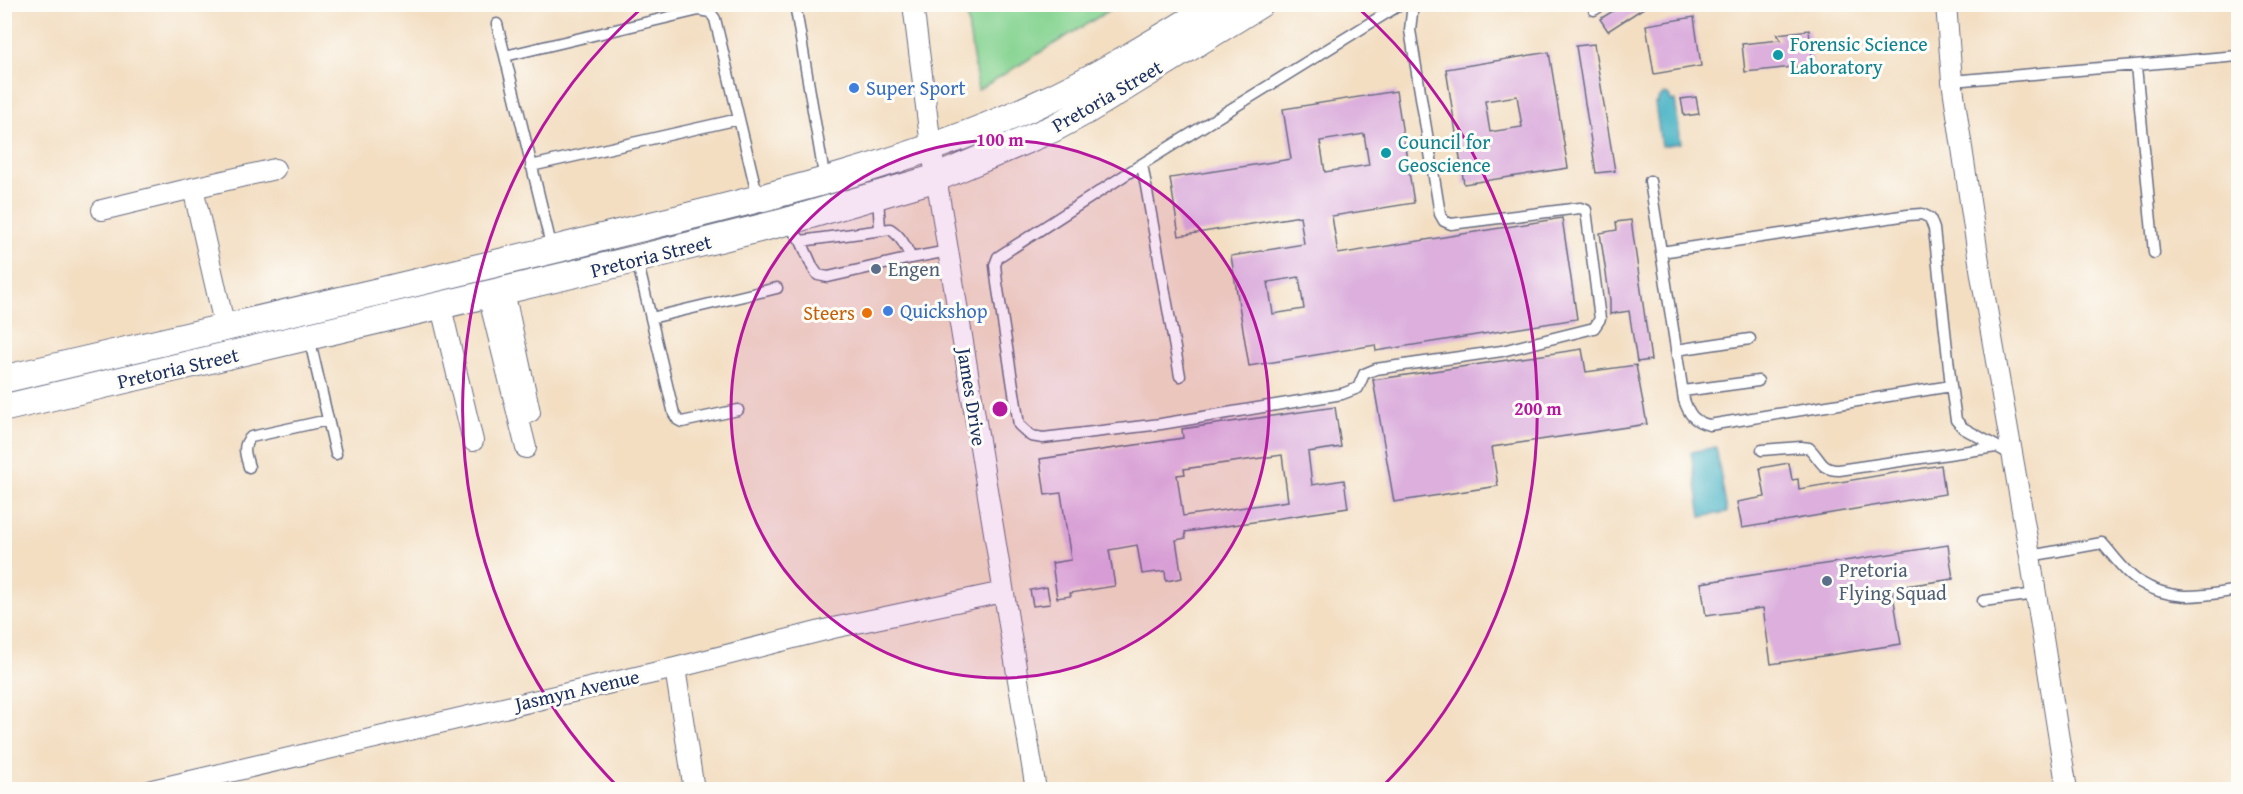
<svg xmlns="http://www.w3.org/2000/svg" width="2243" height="794" font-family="'Gentium Book Plus',serif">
  <rect width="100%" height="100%" fill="#fdfcf7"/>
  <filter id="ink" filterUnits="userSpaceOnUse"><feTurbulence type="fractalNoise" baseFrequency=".0167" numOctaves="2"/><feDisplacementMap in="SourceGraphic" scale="12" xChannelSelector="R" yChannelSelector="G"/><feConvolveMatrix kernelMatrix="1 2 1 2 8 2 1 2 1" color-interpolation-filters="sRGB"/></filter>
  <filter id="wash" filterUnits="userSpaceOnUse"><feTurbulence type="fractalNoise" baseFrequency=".008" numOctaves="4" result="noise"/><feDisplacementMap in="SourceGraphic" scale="24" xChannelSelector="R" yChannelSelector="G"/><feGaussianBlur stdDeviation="1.35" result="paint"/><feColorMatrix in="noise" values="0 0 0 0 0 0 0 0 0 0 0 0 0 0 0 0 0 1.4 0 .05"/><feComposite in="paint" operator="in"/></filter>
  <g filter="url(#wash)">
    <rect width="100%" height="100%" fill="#f3dec2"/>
    <path fill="#85d391" stroke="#508178" stroke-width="1.5" d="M965,4H1118V5L978,90Z"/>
    <path fill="#48b3c5" stroke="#327192" stroke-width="1.5" d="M1664,94L1668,95L1672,101L1675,100L1681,143L1661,146L1655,103H1658V99Z
      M1716,447L1727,512L1701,517L1691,452Z"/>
    <g id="blocks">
      <path fill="#dcafdd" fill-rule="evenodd" d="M1624,4H1650L1608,31L1600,19Z
        M1694,17L1701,66L1654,74L1646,25Z
        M1809,30L1813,65L1745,72L1742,44L1781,40L1777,34Z
        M1594,44L1615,171L1596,173L1576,46Z
        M1549,52L1568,168L1464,184L1446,69ZM1517,96L1522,127L1490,132L1485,101Z
        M1396,91L1414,203L1332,216L1338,254L1562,218L1577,319L1376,351L1375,345L1249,366L1231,256L1304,244L1300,216L1179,236L1170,178L1291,159L1283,109ZM1364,134L1369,165L1325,172L1320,141ZM1299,277L1304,309L1273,314L1268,282Z
        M1696,97L1699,114L1684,116L1681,99Z
        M1631,220L1651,360L1637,362L1629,311L1610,314V300L1600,233L1617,230L1616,222Z
        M1582,349L1586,372L1636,365L1647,424L1492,447L1498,486L1394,502L1373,380Z
        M1335,407L1341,447L1308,452L1312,485L1344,480L1348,508L1185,532L1186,538L1176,540L1182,578L1166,581L1165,571L1142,574L1137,545L1109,550L1115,586L1070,593L1071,596L1057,598L1052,563L1071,560L1061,493L1045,495L1040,459L1183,438L1182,429ZM1282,455L1288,501L1183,516L1177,475L1185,474L1184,469Z
        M1789,463L1792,480L1798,479L1799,489L1941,465L1945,494L1742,528L1737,502L1765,497L1760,468Z
        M1948,545L1953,579L1892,588L1901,644L1771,664L1763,608L1706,616L1701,583Z
        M1047,587L1050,604L1033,606L1030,590Z"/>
    </g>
  </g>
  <g filter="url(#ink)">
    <use href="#blocks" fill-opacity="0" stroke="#676c81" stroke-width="1.5"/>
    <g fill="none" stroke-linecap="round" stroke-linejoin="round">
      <g stroke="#676c81" stroke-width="13">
        <path id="service" d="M795,4L825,181
          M1401,4L1142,164L998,257L995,265L997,283L1019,425L1031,436L1043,438L1161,424L1342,394L1358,388L1364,374L1376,369L1502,351L1594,328L1600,319L1586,210L1580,208L1451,224L1444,221L1440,214L1410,30L1413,4
          M1594,10L1604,4
          M497,24L505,56L699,10L710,12L715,19L758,198
          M505,56L552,249
          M2136,66L2154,253
          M1952,81L2238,56
          M1142,164L1180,376
          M531,166L739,119
          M1650,181L1684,400C1689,414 1693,421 1709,425L1951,386
          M878,197L880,229
          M786,222L801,241L890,229C901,236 906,247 911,258L948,251
          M801,241L813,268L818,275L828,277L911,258
          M1661,252L1908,215L1922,214L1930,218L1934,229L1951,386L1956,420L1963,428L2012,455
          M637,260L674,414L678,420L682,422L738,410
          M651,318L777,288
          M309,337L336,454
          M1676,350L1750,339
          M1683,391L1758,381
          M1762,450L1801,447L1809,448C1822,460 1820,470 1839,470L1996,447
          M249,467C246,456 241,446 251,437L328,420
          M2030,556L2102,543C2113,555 2125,573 2138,581C2173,603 2201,596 2238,590
          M1983,601L2036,594"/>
      </g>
      <g stroke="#676c81" stroke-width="22">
        <path id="minor" d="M913,4L931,146L1036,790
          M1946,4L1952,81L1981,275L2030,556L2067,790
          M193,188L275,169
          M102,210L193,188L225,328
          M504,291L530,412
          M488,295L526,448
          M441,307L473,441
          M675,668L694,790
          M152,790L675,668L833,628L1003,592"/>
      </g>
      <g stroke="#676c81" stroke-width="29">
        <path id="secondary" d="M4,379C190,336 375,293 560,248C717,208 884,175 1032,107C1097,78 1157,41 1217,4
          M4,408L637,259L785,222L936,178L1052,129L1089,109L1260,4"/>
      </g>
      <use href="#service" stroke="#fff" stroke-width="10"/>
      <use href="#minor" stroke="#fff" stroke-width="20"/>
      <use href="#secondary" stroke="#fff" stroke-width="27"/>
    </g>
  </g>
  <circle cx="1000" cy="409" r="269" fill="#b5179e" fill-opacity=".12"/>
  <g fill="none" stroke="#b5179e" stroke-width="3">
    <circle cx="1000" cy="409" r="269"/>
    <path d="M620 789A538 538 0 0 1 644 6M1356 6A538 538 0 0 1 1380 789"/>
  </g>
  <g fill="#0f9aa8" stroke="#fdfcf7" stroke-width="2">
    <circle cx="1778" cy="55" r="6"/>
    <circle cx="1386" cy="153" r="6"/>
  </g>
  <g fill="#3f7fe0" stroke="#fdfcf7" stroke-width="2">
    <circle cx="854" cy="88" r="6"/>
    <circle cx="888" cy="311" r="6"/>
  </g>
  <g fill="#5c6f8a" stroke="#fdfcf7" stroke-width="2">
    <circle cx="876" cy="269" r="6"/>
    <circle cx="1827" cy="581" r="6"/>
  </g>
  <circle fill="#e8710a" stroke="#fdfcf7" stroke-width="2" cx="867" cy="313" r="6"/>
  <g text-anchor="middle" stroke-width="6" stroke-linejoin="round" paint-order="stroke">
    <g font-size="20" fill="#0d838f" stroke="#fdfcf7" text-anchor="start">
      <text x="1790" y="51">Forensic Science<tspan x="1790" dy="23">Laboratory</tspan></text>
      <text x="1398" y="149">Council for<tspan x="1398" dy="23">Geoscience</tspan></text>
    </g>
    <g font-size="20" fill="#366cbe" stroke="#fdfcf7" text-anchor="start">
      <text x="866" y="95">Super Sport</text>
      <text x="900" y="318">Quickshop</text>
    </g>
    <g font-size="20" fill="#1b2f5e" stroke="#fdfcf7">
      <text transform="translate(1107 96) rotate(-30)" y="7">Pretoria Street</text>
      <text transform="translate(651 256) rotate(-14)" y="7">Pretoria Street</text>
      <text transform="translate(178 368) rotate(-13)" y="7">Pretoria Street</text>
      <text transform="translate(972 397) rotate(81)" y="7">James Drive</text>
      <text transform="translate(577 690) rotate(-13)" y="7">Jasmyn Avenue</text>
    </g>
    <g font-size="20" fill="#4e5e75" stroke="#fdfcf7" text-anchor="start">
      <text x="888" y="276">Engen</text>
      <text x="1839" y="577">Pretoria<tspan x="1839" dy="23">Flying Squad</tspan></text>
    </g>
    <g font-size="20" fill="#c56008" stroke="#fdfcf7" text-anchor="end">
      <text x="855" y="320">Steers</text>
    </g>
  </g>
  <circle cx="1000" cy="409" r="9" fill="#b5179e" stroke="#fdfcf7" stroke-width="3"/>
  <g font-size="18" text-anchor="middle" font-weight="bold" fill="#b5179e" stroke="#fdfcf7" stroke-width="6" stroke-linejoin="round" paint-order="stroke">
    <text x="1000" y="146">100 m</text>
    <text x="1538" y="415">200 m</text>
  </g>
  <rect width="2243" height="794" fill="none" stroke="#fdfcf7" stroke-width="24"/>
</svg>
